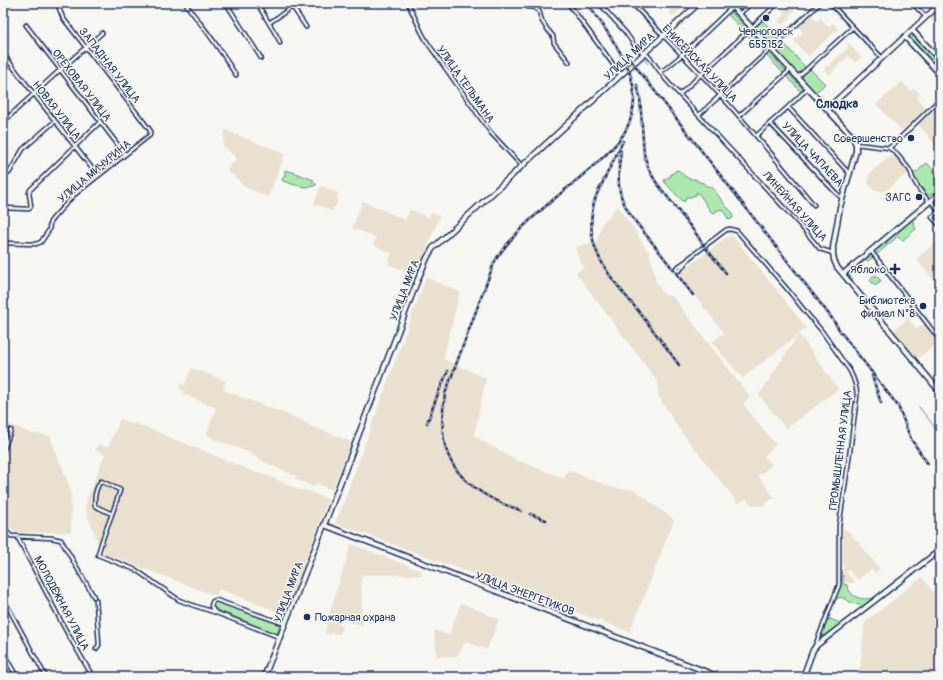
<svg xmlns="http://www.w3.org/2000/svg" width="943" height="680" font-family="Pangolin,sans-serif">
  <rect width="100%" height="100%" fill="#f6f6f2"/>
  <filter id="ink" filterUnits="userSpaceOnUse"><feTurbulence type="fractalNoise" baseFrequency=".025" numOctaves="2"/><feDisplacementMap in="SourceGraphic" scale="8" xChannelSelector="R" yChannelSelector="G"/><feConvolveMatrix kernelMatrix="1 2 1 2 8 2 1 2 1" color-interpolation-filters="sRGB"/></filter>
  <g filter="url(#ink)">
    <path fill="#eae0d0" d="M663,3H689L673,16L669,12L670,11Z
      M793,3H806L804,5L802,3L789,15L791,17L782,25L778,21L785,15L782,12Z
      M940,10V28L931,18Z
      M811,14L817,21L821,18L828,26L833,23L838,29L808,56L794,41L803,32L798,26Z
      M849,43L861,58L855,63L849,56L834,69L835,70L829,75L824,69L827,65L828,66L849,47L847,45Z
      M902,82L911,91L914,88L920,94L917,98L927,108L902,131L876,104Z
      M938,105L940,107V148L939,149L918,124Z
      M225,130L285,154L268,197L245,187L227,170L237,158L229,151L223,145Z
      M894,153L909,172L885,191H874L868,183L870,173Z
      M321,186L339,193L337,198L338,200L335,208L333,207L332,211L314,204Z
      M363,201L405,220L410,210L429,217L431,213L440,216L416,275L388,264L392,253L373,245L376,237L352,228Z
      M617,206L633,227L647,251H649L656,281L663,294L673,297L750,397L743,404L776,445L764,456L772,465L758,476L775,498L762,506L752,505L746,499L741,502L737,504L734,498L679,429L658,395V382L576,273L584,267L579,259L575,247L597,242L602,224Z
      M731,234L780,294L806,328L799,334L838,389L786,429L759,395L798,335L742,378L712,342L724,333L678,274Z
      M940,239V287L916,259Z
      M426,277L460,292L443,359L486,378L474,436L516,460L564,478L568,470L611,487L636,491L674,520L630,632L335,523L341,509Z
      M908,318L917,329L925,323L938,342L917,360L893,331Z
      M191,368L226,381L223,390L294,417L316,429L317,428L351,442L332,490L316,483L314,487L295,479L296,476L268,464L248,452L213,439L207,434V433L216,408L183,394L184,391L179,388L181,384L185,385Z
      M120,419L133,424L135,423L257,473L259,472L300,490H305L328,499L286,615L219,589L216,596L103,553L104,545L98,543L85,508L88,497L105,454L95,450L98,444L108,447Z
      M3,422L31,433L50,436L71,491V532L17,533L8,526L6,504L3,502Z
      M843,527L852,535L880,569L875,573L871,569L858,580L849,570L846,572L854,582V583H843Z
      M351,544L422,571V575H362L361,579L363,625L337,618L342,628L340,634L331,633L330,635L325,633L329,615Z
      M922,577L940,602V677H859L865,622Z
      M461,603L499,619L487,650L466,641L456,657L437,656L434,630L449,635Z"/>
    <path fill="#ace8ae" stroke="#648c86" d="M730,11L748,30L745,32L727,14Z
      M762,20L780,39L772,45H771L756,29V27Z
      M749,32L766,50L764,52L747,34Z
      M914,35L940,62V72L909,40Z
      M781,40L806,68L799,74H798L774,49V47Z
      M768,52L786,71L784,74L766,55Z
      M810,69L825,84L816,92C810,90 803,82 802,76Z
      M788,73L803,89L801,92L785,75Z
      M927,163L939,177L937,179L940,182V187L929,196L914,179L913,175Z
      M285,170C295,172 304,177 314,180L312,183L316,184V185C307,190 292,184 283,181L282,179L285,176Z
      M678,170C685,176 687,180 696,179L697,181L703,183L707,186L713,188L725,205L732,212L733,218L729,220L722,209L716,211L715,213H712C707,207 702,197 697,192L696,193V195L690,197H686L685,201L684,202C676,195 670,188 664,181L665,179L671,176V174L675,172V171Z
      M912,220L915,223L913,224L916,229L903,240H901L896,235V233Z
      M893,235H894L896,238L876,255L874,252V250L883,243L885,244L888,241V239Z
      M869,254H871L872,256V258L868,261L866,260L850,273V276L853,280L851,282C848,278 847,275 849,271Z
      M876,275L881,281L878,282L879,283L875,286L870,280L873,276L875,277Z
      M843,575V584L847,585C850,597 861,601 873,598V599L858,612H854L861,608L860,605L852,603L841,597L836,599L841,582L842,576Z
      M216,600L277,622L280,627L278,632L276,633L271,632L238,618L219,611L212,606L213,603Z
      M830,619L840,623V626L824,637L822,635V633L827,620Z"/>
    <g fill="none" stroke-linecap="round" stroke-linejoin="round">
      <path stroke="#6292b7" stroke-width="1" d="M635,49L640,55
        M643,51L660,36
        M643,58L648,64
        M919,407L940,434"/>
      <g stroke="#1b2f5e" stroke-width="5.5">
        <path id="minor" d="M185,3C195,17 207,31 217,46C224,55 229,65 236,75
          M226,3L261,58
          M257,3L278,38L280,43
          M290,3L306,27
          M408,3L421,31L427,42L491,133L522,166
          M524,3L528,7H532L536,9L539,11L542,21L547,29L553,36L554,43L569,62
          M568,3L621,75
          M599,3L626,33L635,46L644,54
          M632,3C661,34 692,64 721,96C753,131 783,168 814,205
          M830,3L882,58
          M912,3L926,17
          M739,14L752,3
          M269,23L298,3
          M26,25L125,154
          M645,53L651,59L666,80L800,225L820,249L833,253
          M3,54L98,176
          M660,71L665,69L682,55L729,10L733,8
          M798,77L853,27
          M680,94L778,3
          M788,107L848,172H850
          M3,110L9,117
          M699,115L820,3
          M739,116L790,70
          M3,122L60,70L102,33
          M770,123L836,193L842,198
          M756,136L788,107L808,88
          M856,144L889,148L895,152L909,169L911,173L913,179L919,189L929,202
          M889,148L897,141L940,99
          M3,174L9,173L23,149L55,121
          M931,201L939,211
          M3,208L29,209L31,206L29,193L30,190L100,122
          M940,210L932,217L940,226
          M3,243L36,244L41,242L49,230L50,222L54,217L74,195L150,135V130L63,18L59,8
          M871,251L940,340
          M686,261L676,268V270L678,271L680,270L689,258L726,230L730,229L737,231L788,290L804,310L821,330L850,371C854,379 857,387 857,396L848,466L839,526V585L815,646
          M3,451L11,430
          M112,514L95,506C94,497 95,489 101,481L120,490C116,504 111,517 106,530C103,538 100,546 98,555L136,570L179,600L195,606L214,612L279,637
          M3,525L9,534L11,536L52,538L61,540L94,597
          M17,536L65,629L93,677
          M3,598L46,677
          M214,611C211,607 210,606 213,601L216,600L285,624
          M96,649L99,645L96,600
          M3,653L17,677"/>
      </g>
      <g stroke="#1b2f5e" stroke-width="7">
        <path id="major" d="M729,3L851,135L856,144V151L840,207L833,247V253L834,260L837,267L851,284L940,392
          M912,30L940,60
          M905,37L940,74
          M827,109L940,4
          M843,274L940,193
          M324,525L720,677
          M264,677L326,520L418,279L427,258L433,248L699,3
          M803,677L813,650L817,645L940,550"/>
      </g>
      <use href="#minor" stroke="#f6f6f2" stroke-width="2.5"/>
      <use href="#major" stroke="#f6f6f2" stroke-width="4"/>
      <g stroke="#1b2f5e" stroke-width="2.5">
        <path id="rail" d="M588,3L595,15L604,26
          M626,54L831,317L840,331L898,406L911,439L928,464
          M637,85L640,97L644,154L649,170L656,182L697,235L704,246L726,273
          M623,141L596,196C579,247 610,276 640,313C653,330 666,347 679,365
          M621,151C619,164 617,179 620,192C624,210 639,226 651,241C665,259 679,277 693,295
          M872,376L881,403
          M427,423L439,391L448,371
          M522,511C512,507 501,504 491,498C446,474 437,442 445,394L494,263C500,251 509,242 518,232C541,208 567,189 591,168C602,158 615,148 623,135C634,118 637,96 631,77C626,58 611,38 600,21
          M530,514L546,520"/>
      </g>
      <use href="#rail" stroke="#f6f6f2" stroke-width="1" stroke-dasharray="3" stroke-linecap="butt"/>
    </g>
  </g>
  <g fill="#1b2f5e" stroke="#f6f6f2" stroke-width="1.5">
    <circle cx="766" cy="18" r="4"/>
    <circle cx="911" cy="138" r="4"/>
    <circle cx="919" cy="197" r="4"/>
    <path d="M893 263h4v4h4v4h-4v4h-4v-4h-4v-4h4z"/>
    <circle cx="923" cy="306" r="4"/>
    <circle cx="307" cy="617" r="4"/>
  </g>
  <g text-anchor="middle" stroke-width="3" stroke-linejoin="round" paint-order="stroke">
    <g font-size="11" fill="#1b2f5e" stroke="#f6f6f2" text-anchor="end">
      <text x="766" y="35" text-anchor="middle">Черногорск<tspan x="766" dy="13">655152</tspan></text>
      <text x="903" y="142">Совершенство</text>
      <text x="911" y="201">ЗАГС</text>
      <text x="886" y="273">Яблоко</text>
      <text x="915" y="304">Библиотека<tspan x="915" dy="13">филиал N°8</tspan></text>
      <text x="315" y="621" text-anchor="start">Пожарная охрана</text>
    </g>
    <g font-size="11" fill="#1b2f5e" stroke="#f6f6f2">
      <text transform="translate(629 56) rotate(-43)" y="4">УЛИЦА МИРА</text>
      <text transform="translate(700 63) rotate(46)" y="4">ЕНИСЕЙСКАЯ УЛИЦА</text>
      <text transform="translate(110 65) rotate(52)" y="4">ЗАПАДНАЯ УЛИЦА</text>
      <text transform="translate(466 84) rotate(55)" y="4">УЛИЦА ТЕЛЬМАНА</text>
      <text transform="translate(82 85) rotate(52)" y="4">ОРЕХОВАЯ УЛИЦА</text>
      <text transform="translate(57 110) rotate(52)" y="4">НОВАЯ УЛИЦА</text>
      <text transform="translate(813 154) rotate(47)" y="4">УЛИЦА ЧАПАЕВА</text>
      <text transform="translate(94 171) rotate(-40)" y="4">УЛИЦА МИЧУРИНА</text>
      <text transform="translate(795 206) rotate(48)" y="4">ЛИНЕЙНАЯ УЛИЦА</text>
      <text transform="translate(404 290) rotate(-69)" y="4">УЛИЦА МИРА</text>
      <text transform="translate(840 450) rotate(-83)" y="4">ПРОМЫШЛЕННАЯ УЛИЦА</text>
      <text transform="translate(288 592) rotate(-69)" y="4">УЛИЦА МИРА</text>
      <text transform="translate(525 593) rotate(21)" y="4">УЛИЦА ЭНЕРГЕТИКОВ</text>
      <text transform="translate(62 603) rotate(62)" y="4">МОЛОДЁЖНАЯ УЛИЦА</text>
    </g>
    <g font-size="12" font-weight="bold" fill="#1b2f5e" stroke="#f6f6f2">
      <text x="837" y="108">Слюдка</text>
    </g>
  </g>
  <rect width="943" height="680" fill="none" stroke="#f6f6f2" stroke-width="16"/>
  <rect x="8" y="8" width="927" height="664" fill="none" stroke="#1b2f5e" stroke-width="1.5" filter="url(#ink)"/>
</svg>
